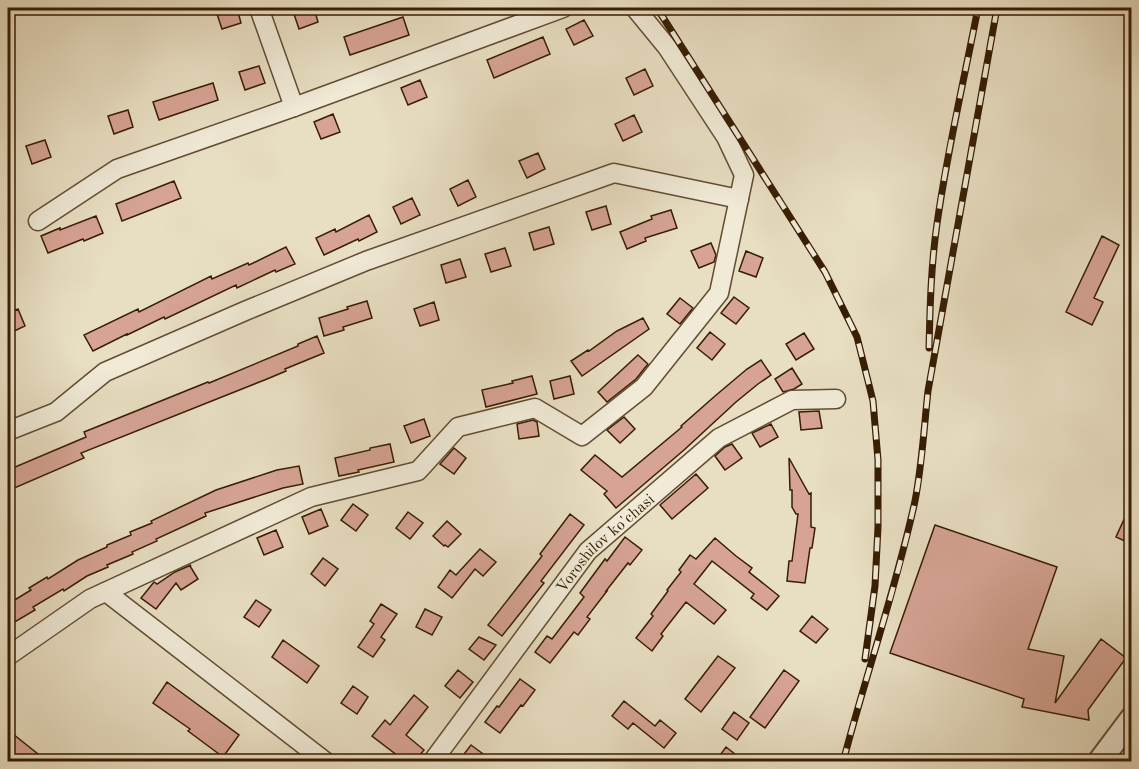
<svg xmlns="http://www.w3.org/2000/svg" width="1139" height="769" font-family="'Old Standard TT',serif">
  <rect width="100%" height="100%" fill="#e8dec2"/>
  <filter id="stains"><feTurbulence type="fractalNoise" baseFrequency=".00333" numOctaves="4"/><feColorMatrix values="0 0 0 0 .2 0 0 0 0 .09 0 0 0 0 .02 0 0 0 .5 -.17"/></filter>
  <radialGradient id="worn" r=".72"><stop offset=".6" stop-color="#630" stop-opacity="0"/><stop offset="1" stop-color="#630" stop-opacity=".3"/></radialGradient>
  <path fill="#d6a394" stroke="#371d02" stroke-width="1.5" d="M228,8H237L241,23L222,29L216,11Z
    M304,8H314L318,22L299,29L293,11Z
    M403,17L409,35L350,55L344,37Z
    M584,20L593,36L574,45L566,29Z
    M543,37L550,54L494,78L487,60Z
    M259,66L265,83L245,90L239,72Z
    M645,69L653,86L634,95L626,78Z
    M420,80L427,97L408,105L401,88Z
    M213,83L218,100L159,120L153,102Z
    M128,110L133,127L114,134L108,116Z
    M333,114L340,132L321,139L314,122Z
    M634,115L642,132L623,141L615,124Z
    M45,140L51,157L32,164L26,146Z
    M538,153L545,169L527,178L519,161Z
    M468,180L476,197L458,206L450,189Z
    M174,181L181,198L122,221L116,204Z
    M412,198L420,215L401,224L393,207Z
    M606,206L611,224L592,230L586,212Z
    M671,210L677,228L645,238L646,241L627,249L620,232L652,219L651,216Z
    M369,215L377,232L359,241L358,239L324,255L316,238L335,229L336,232Z
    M96,216L103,233L84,241L83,239L48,253L41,236L60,228V230Z
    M549,227L554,244L534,250L529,233Z
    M1102,236L1119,245L1094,298L1103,302L1092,325L1066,312Z
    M711,243L716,255L714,262L699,268L691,251Z
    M286,247L295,264L276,272L275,270L237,288L236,285L165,319L164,317L127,335V334L93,351L84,335L138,309L139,312L211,276L212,279L248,263L249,265Z
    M505,248L511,266L491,272L485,254Z
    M746,251L763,258L756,277L739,271Z
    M460,259L466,277L446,283L441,265Z
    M734,297L749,308L736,324L721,313Z
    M680,298L693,308L680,324L667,314Z
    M367,301L372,318L343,327L344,330L324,336L319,318L348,309L347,307Z
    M434,302L439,320L420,326L414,309Z
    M18,309L25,326L8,334V313Z
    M643,318L649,329L582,376L571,361L588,350L589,351L617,331Z
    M710,332L725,344L712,360L697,348Z
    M804,333L814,349L796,360L786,344Z
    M317,336L324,353L285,369L286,371L267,379L81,453L84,458L12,489L8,479V470L86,437L84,432L208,382L209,383L298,346V344Z
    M638,355L648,364L636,379L607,402L598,392Z
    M761,360L771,375L758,384L736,402L684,450L616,508L604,494L607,491L581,470L595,455L622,477L682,427L681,426L715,396L747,369Z
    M792,368L802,384L794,389L783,392L775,379Z
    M532,376L537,394L486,407L482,390L513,383L512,381Z
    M570,376L574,394L554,399L550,381Z
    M819,411L822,428L801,430L799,412Z
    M624,417L635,429L620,443L607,430Z
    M424,419L430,436L411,443L404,426Z
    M533,420L537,422L539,436L519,439L517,424Z
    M771,424L778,437L760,447L752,433Z
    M390,444L394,462L358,470L359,472L339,476L335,458L370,450V448Z
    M732,444L742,458L725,470L715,456L725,447Z
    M454,448L466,458L454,474L440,464Z
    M789,458L809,494L811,493V527L815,528L812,548H810L805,583L787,581L789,561H792L798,514H796L792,507V490H790Z
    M299,466L303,484L283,488L205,513L206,516L156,539L157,541L132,552L133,554L107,565L108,567L87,576L64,591L63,589L33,607L35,610L8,626V604L31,590L29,588L47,577L48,579L78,560L107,547V545L131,535L130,532L152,523L151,521L216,490L277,470Z
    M696,474L708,488L672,519L660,505Z
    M353,504L368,515L356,531L341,520Z
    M1131,504V544L1116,537Z
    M321,509L328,526L309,534L302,517Z
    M408,512L423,523L410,539L396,528Z
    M570,514L584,525L541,581L544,583L502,636L488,625L542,556L540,554Z
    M447,521L461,534L448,547L445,545L444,546L433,536Z
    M935,525L1057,567L1028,649L1064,656L1055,703L1101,639L1126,658L1088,710L1089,720L1022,707L1024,699L890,653Z
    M276,530L283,547L264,555L257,538Z
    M625,537L642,550L630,565L628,563L606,591H607L587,617L590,619L578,635L574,632L550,663L535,652L547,636L552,639L584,597L580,593L605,559L607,561Z
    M715,538L736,556L752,568L749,572L779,596L767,610L751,598L754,594L712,561L694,584L726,610L714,624L686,602L661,634L663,636L652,651L636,638L653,616L651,614L668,591L667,590L681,572L679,570L690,555L696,559Z
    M480,549L496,562L483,576L475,569L452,598L438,587L450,570L456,575Z
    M323,558L338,569L325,586L311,574Z
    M191,565L190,566L198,579L181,590L176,583L156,609L141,598L154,582L157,584L175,572Z
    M256,600L271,610L259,627L244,617Z
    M381,604L397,614L381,637L385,640L373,657L358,647L374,624L370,621Z
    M425,609L442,617L432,635L416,627Z
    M812,616L828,629L816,643L800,631Z
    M479,637L496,645L484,660L469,649Z
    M283,640L319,666L307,683L272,657Z
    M718,656L735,668L701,712L685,699Z
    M458,670L473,682L460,698L445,686Z
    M784,670L799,681L765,728L750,717Z
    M520,679L535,690L523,706L521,705L500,733L485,722L497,706L499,707Z
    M167,682L239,735L223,757L188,731L190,729L153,703Z
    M353,686L368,697L357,714L341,703Z
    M414,695L428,707L406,735L424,750L414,762H406L372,736L385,720L390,725Z
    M624,701L655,726L660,720L676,733L664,748L633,723L628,729L612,716Z
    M734,712L749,723L737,740L722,729Z
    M8,730L48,762H8Z
    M471,745L494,762H458Z
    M726,747L745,762H715Z"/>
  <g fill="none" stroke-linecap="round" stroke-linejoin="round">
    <g stroke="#634d32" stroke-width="21">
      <g id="minor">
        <path d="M8,8H9"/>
        <path d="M259,8L294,107"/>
        <path d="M38,221L117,169L294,107L563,8"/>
        <path d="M8,431L56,412L105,372L245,311L366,261L614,173L739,199"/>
        <path d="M106,592L326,762"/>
        <path d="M8,656L90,599L311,497L418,471L458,427L535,408L582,436L644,387L719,293L744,175L726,137L667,47L635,8"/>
        <path id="s1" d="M432,762L588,551L719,438L792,400L836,399"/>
      </g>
    </g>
    <g stroke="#634d32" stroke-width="26">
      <path id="tertiary" d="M1099,762L1132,718"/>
    </g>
    <use href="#minor" stroke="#f0ead7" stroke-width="18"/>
    <use href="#tertiary" stroke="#f0ead7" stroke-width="22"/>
    <g stroke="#371d02" stroke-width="7">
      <path id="rail" d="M657,8L825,272L857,337L873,401L878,460V527L875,586L865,659
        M929,348C930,307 931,265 937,224C947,152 964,80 978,8
        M843,762C866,674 896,589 915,501C922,465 924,428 928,391L997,8"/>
    </g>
    <use href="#rail" stroke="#f0ead7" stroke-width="4.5" stroke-dasharray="14" stroke-linecap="butt"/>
  </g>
  <g text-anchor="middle" stroke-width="4.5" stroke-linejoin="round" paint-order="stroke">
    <g font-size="16" fill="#371d02" stroke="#f0ead7">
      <text dy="6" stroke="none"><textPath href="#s1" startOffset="280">Voroshilov ko'chasi</textPath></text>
    </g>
  </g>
  <rect width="1139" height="769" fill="none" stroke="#e8dec2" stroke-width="30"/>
  <rect x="9" y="9" width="1121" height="751" fill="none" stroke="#371d02" stroke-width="3"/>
  <rect x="15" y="15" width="1109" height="739" fill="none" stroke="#371d02" stroke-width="1.5"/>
  <rect width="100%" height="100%" filter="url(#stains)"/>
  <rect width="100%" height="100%" fill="url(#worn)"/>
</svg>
